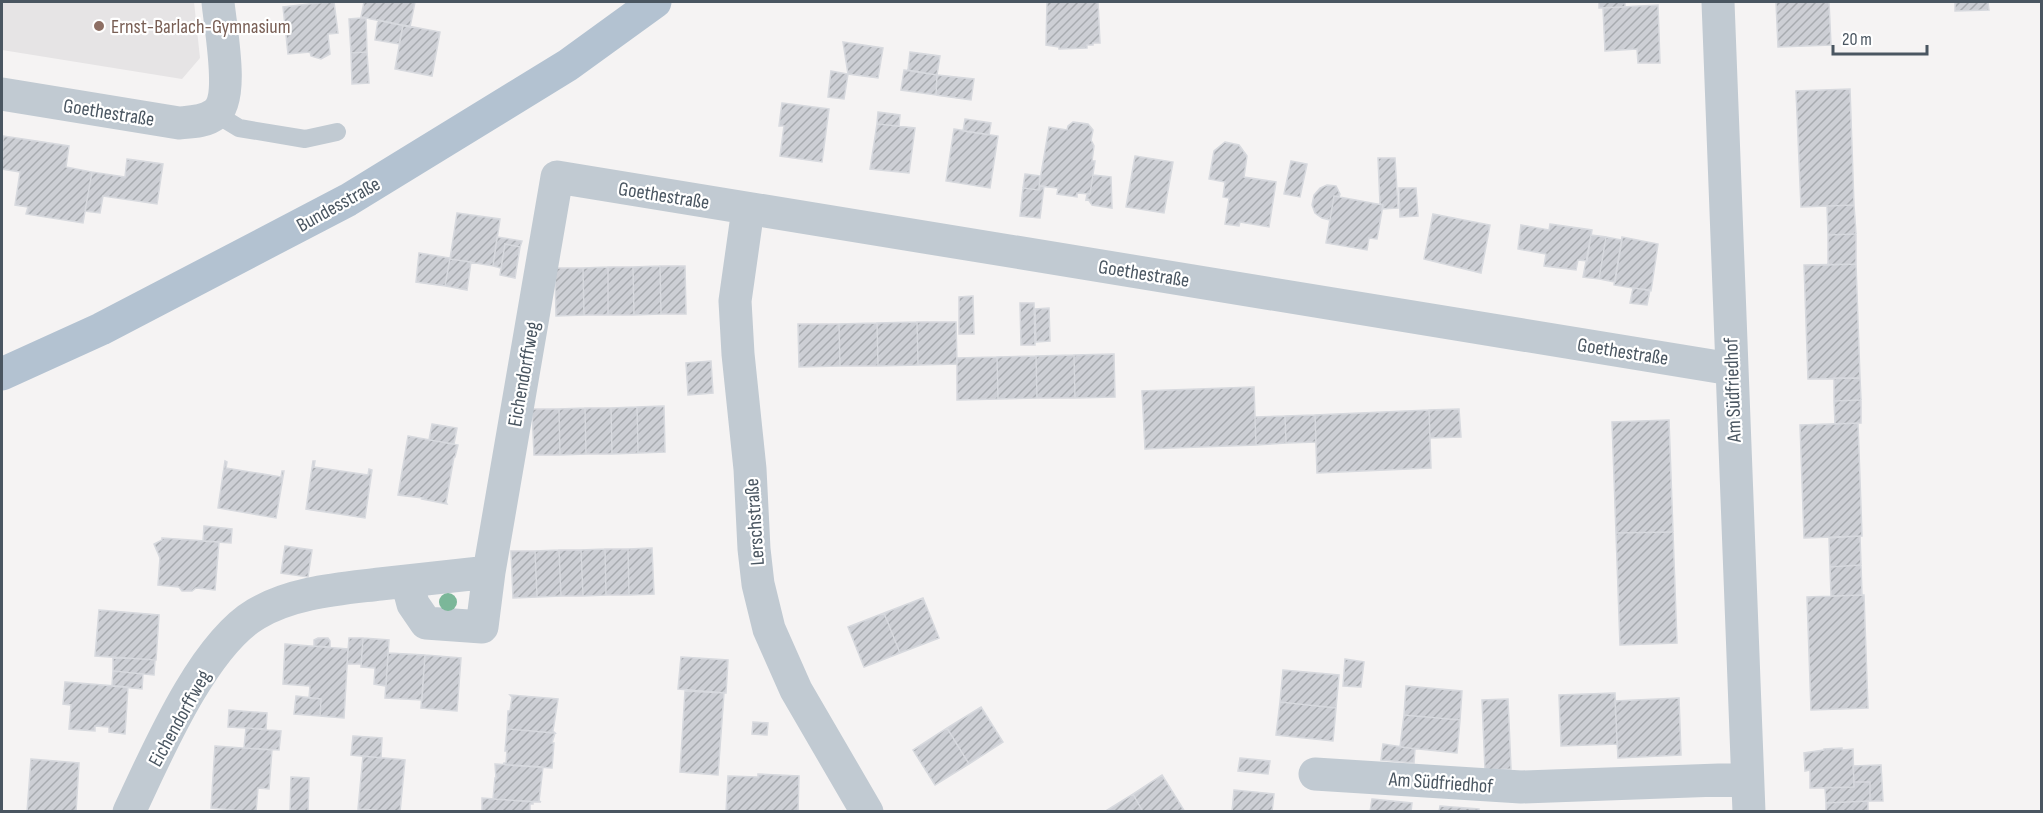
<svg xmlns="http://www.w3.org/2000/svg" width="2043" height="813" font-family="'Sofia Sans Condensed',sans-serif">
  <defs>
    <pattern id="building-hatch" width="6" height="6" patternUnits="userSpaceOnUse" patternTransform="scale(1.5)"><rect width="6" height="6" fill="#cdcfd5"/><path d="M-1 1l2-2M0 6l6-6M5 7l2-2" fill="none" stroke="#a8abb0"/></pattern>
  </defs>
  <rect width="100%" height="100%" fill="#f5f3f3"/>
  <path fill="#e6e4e5" d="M2,2H194L200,58L182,79L2,50Z"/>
  <path fill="url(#building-hatch)" stroke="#d7d9de" stroke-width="1.5" d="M327,2H334L338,33L328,34L330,54L321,59L311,56L310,52L288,54L283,7Z
    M364,2H415L410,27L361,17Z
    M1047,2H1098L1100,43H1093V45H1087V48L1059,49V47L1046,45Z
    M1599,2H1625V7L1599,8Z
    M1776,2H1829L1831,45L1778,47Z
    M1955,2H1988L1989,10L1955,11Z
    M1658,5L1660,63H1638L1637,49L1605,51L1603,8Z
    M361,18H366L367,52L351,53L349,19Z
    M378,20L403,25L399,44L375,40Z
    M403,25L440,32L432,76L395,69Z
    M843,42L883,48L878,78L848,74Z
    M367,52L369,83L352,84L351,53Z
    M910,52L940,56L937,75L908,70Z
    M904,70L937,75L936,95L901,90Z
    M831,71L848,74L844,99L828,97Z
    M937,75L974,79L971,100L936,95Z
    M1850,89L1854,205L1801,207L1796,91Z
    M782,103L829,109L822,162L780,156L784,126H779Z
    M878,112L900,115L899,126L877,124Z
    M965,119L991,123L989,135L963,131Z
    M1073,122L1088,124L1093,130L1091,140L1094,146L1092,161H1095L1090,194L1077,193V197L1057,194L1058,188L1039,186L1049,127L1067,130L1068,126Z
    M877,124L915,128L909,173L870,169Z
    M954,129L998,136L990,188L946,181Z
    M3,136L69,146L66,167L92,172L83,223L26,214L28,207L15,205L20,172L2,169Z
    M1225,142L1239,145L1247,156L1244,177L1276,182L1269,227L1240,222L1239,226L1225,224L1229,198L1223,197L1225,182L1209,179L1214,151Z
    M1135,156L1173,162L1164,213L1126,207Z
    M1378,158H1395L1398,208L1382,209L1383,205L1380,204Z
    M127,159L163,164L157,204L103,196L100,213L85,211L92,172L125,177Z
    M1291,161L1307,164L1300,197L1284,194Z
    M1025,174L1040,176L1039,190L1023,188Z
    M1093,175L1111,177L1112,208L1092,205L1088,199L1086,200L1087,194H1090Z
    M1327,185L1336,186L1340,194L1339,197L1334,196L1330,220L1322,218L1315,213L1312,205L1314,195L1320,188Z
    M1040,186H1044L1040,218L1020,216L1023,188L1039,190Z
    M1399,188H1416L1418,216L1400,217Z
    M1334,196L1383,205L1377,239L1369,238L1367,250L1326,243Z
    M1854,205L1856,234L1828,235L1827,206Z
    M457,213L500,219L493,266L450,259Z
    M1433,214L1490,225L1481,273L1424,259Z
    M1550,224L1592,230L1587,261L1578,260L1576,270L1544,266L1546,254L1518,249L1521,225L1549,230Z
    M1856,234V264L1828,265V235Z
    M1591,235L1606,237L1599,279L1583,277Z
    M497,237L522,241L520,247L505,244L501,268L493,266Z
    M1606,237L1622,240L1615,282L1599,279Z
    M1622,237L1658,244L1651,291L1614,285Z
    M505,244L520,247L515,278L500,275Z
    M419,253L450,258L445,286L416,282Z
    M450,259L471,262L467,290L445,286Z
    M1856,264L1860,378L1808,379L1804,265Z
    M660,266H685L686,314H661Z
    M660,266L661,314L634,315L633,267Z
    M608,267H633L634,315H608Z
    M608,267V315H584L583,268Z
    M555,268H583L584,315L556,316Z
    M1633,288L1650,290L1647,305L1630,303Z
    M973,296L974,334H959V297Z
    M1020,303H1034L1035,345H1021Z
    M1049,308L1050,341L1036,342L1035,309Z
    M917,322H956L957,364L918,365Z
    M917,322L918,365L878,366L877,323Z
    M877,323L878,366H840L839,324Z
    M798,324H839L840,366L799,367Z
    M1114,354L1115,397L1075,398L1074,355Z
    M1074,355L1075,398H1037L1036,356Z
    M1036,356L1037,398L998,399L997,357Z
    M997,357L998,399L957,400V358Z
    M711,361L713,393L688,395L686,363Z
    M1834,378H1860L1861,400L1834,401Z
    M1254,387L1256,445L1145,449L1142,391Z
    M1861,400V423L1835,424L1834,401Z
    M664,406L665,452L638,453L637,407Z
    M637,407L638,453L612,454L611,408Z
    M585,408L586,454L560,455L559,409Z
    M585,408H611L612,454H586Z
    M532,409H559L560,455H534Z
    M1459,409L1461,437L1430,438L1429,410Z
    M1429,410L1431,468L1317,473L1315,415Z
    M1315,415L1316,442L1286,443L1285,416Z
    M1285,416L1286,443L1256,445L1255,417Z
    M1669,420L1673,532L1616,533L1612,422Z
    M1858,423L1862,536L1804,538L1800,425Z
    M432,424L457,428L454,444L429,440Z
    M408,436L458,445L455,457H454L446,502L447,504L422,499L423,498L398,495Z
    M225,461L227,462L226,468L281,477L282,471H284L276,518L218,508Z
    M313,461H315L314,467L368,475L369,469L372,470L365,518L306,509Z
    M204,526L232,529L231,543L203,541Z
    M1673,532L1677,643L1620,645L1616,533Z
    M1860,536L1861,565L1830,567L1829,538Z
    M162,538L219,542L215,590L196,588L192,591H182L179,587L158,585L160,558L154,544L162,540Z
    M285,546L312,550L308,577L281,573Z
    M652,548L654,594L629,595L628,549Z
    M605,549L606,595L583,596L581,550Z
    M605,549H628L629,595H606Z
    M559,550L561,596L537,597L535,551Z
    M559,550H581L583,596H561Z
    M511,551H535L537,597L513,598Z
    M1861,565L1862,595L1831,596L1830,567Z
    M1864,595L1868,708L1811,710L1807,597Z
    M923,598L939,638L900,653L884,613Z
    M99,610L159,615L156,660L95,656Z
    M884,613L900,653L864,667L848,627Z
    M318,638H328L330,641V647L314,646V640Z
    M349,638H363L361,664H347Z
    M363,638L389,640L386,686L374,684L375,668L361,667Z
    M285,644L348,649L344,718L320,716L321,699L309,698L310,686L283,684Z
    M388,653L425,655L422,700L385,698Z
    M425,655L461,658L457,711L421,708Z
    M113,657L155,660L154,675L113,671Z
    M681,657L728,660L726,693L678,689Z
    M1345,659L1364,662L1361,687L1343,686Z
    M1283,670L1339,675L1336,708L1280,702Z
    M113,671L143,674L142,689L112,686Z
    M65,682L128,687L125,734L109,732V727L95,726V731L69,729L71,705L63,704Z
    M1406,686L1462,691L1460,720L1404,715Z
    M685,691L724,693L718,775L680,772Z
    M1615,693L1617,744L1561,746L1559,695Z
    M510,695L558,699L553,731L555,733L507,729L508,711H510L512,697Z
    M296,696L321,699L320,716L294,714Z
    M1679,698L1681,755L1618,758L1615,701Z
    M1508,699L1511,769L1485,770L1482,700Z
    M1280,702L1336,708L1333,741L1276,735Z
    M981,707L1003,742L969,764L947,728Z
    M229,710L267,713L266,729L228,727Z
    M1404,715L1460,720L1457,753L1400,747Z
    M753,722L768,723L767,735L752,734Z
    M246,728L281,731L279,750L244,748Z
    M947,728L969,764L935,785L913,750Z
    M507,729L555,733L552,743H554L552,768L504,765V763H506L507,751H505Z
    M353,736L382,738L381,758L351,755Z
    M1383,744L1415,749L1414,763L1381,760Z
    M215,746L272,750L269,789L258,788L256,812L211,808Z
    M1842,748V750L1853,749L1854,787L1810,788V770L1805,771L1804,753L1824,750V749Z
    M363,756L405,760L400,812L358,809Z
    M1240,758L1270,761L1268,774L1238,771Z
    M31,759L79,763L76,812H27Z
    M495,764L543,767L539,801L541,802L493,799L495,778H496Z
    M1881,765L1883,801H1870V782H1854L1853,766Z
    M758,774L799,776L798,812H726L728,776L758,777Z
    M1162,775L1185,812H1143L1133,794Z
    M291,777L309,778L308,812H290Z
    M1854,782H1870V801L1826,803L1825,788L1854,787Z
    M1234,790L1274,794L1272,812H1232Z
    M1133,794L1143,812H1104Z
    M482,798L533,802V804H530V811L533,812H482Z
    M1372,799L1412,803L1411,812H1370Z
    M1868,801V812H1826V803Z
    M1440,806L1479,809V812H1439Z"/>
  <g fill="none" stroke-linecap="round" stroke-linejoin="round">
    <path stroke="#c1cad2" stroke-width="18" d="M216,114L239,128L305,139L337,132"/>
    <path stroke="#c1cad2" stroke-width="33" d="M1718,2L1749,812
      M2,94L179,123C191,122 205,122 215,114C235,99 220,26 218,2
      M748,209L735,301L738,354L750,469L754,549L758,584L769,629L796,690L867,812
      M407,581L413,604L426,623L482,627L489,572L557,177L1731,369
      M1315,774L1521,787L1747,779
      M129,812C156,755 202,646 256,614C293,592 339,589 380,584C416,580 453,576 489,572"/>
    <path stroke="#b3c2d1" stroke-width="33" d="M2,374L101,329L348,200L568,65L655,2"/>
  </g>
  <circle fill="#7bb799" cx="448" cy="602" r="9"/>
  <circle fill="#8d6e63" stroke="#fff" stroke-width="2" cx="99" cy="26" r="6"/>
  <g text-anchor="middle" stroke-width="4.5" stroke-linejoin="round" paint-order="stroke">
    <g font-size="20" fill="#785e54" stroke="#fff" text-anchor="start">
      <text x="111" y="33">Ernst-Barlach-Gymnasium</text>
    </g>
    <g font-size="20" fill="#4a5661" stroke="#fff">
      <text transform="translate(109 112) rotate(9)" y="7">Goethestraße</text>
      <text transform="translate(664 195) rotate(9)" y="7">Goethestraße</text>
      <text transform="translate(338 204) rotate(-29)" y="7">Bundesstraße</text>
      <text transform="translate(1144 273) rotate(9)" y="7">Goethestraße</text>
      <text transform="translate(1623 351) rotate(9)" y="7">Goethestraße</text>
      <text transform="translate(523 374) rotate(-80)" y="7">Eichendorffweg</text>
      <text transform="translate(1732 390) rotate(-92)" y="7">Am Südfriedhof</text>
      <text transform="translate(754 522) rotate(-94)" y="7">Lerschstraße</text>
      <text transform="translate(179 718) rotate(-61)" y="7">Eichendorffweg</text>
      <text transform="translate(1441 782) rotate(4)" y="7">Am Südfriedhof</text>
    </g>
  </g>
  <rect width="2043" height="813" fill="none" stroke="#4a5661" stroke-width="6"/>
  <path d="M1833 45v9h94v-9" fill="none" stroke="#4a5661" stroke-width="3"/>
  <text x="1842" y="45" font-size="18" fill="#4a5661" stroke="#ffffff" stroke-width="4.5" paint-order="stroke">20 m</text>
</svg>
